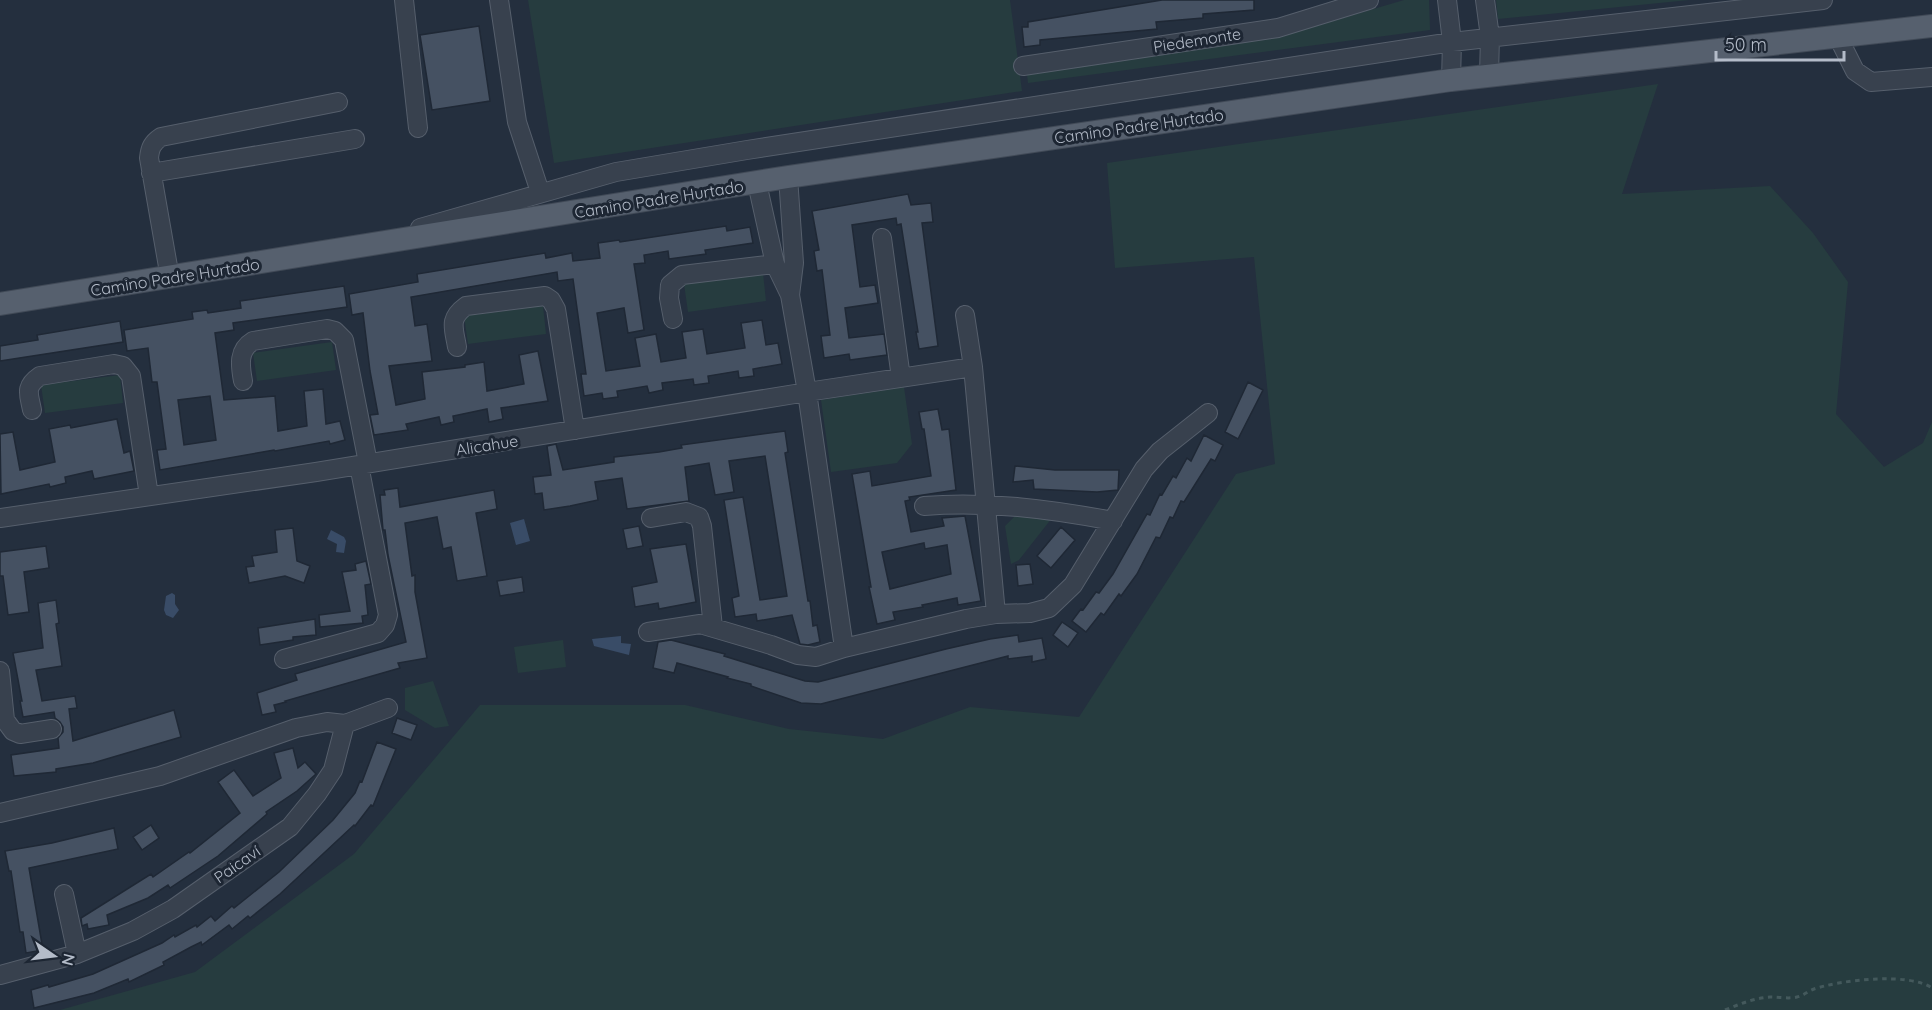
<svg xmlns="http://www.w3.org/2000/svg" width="1932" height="1010" font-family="Quicksand,sans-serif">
  <rect width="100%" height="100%" fill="#242f3e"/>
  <path fill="#263c3f" d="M528,0H1010L1022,91L554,163Z
    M1404,0H1429L1430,30L1028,83L1027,75L1299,31Z
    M1496,0H1689L1498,19Z
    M1658,84L1622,194L1770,186L1813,233L1848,282L1836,414L1884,467L1923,443L1932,422V1010H60L195,972L354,854L480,705H685L789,729L883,739L970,707L1079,717L1236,474L1275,464L1254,257L1115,268L1107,163Z
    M763,273L766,301L688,312L684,284Z
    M543,306L546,334L468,344L464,316Z
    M332,342L336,370L257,381L253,353Z
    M120,375L123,403L45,413L41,385Z
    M904,387L912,444L897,463L831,472L821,400Z
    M1015,516L1052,518L1019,560L1011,564L1005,526Z
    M563,640L566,667L518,673L514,647Z
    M433,681L449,726L435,728L405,710V688Z"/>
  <path fill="#394c67" d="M524,519L530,541L516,545L510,523Z
    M331,530L344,537L346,541L344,553L336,552L337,544L327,539Z
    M172,593L175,595V604L179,610L173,618L166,615L164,610L166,596Z
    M621,636V643L631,644L629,655L594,646L592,639Z"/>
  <path fill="#455162" stroke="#1f2835" stroke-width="1.5" fill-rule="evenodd" d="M1162,0H1254V10L1203,14V18L1156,22L1157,29L1040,40V45L1024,47L1022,27H1028V22Z
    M479,26L490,101L432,110L420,35Z
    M908,194L911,205L931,203L933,222L922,223L938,346L919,349L916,332H918L901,224L897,225L896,218L852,225L860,287L875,285L878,303L845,308L849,338L884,334L887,355L850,360L849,354L824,358L821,336L830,335L822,270L817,271L814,251L819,250L812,211Z
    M726,226L727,231L750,227L753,243L705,250L706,254L669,259L668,251L644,255L645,263L634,264L644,330L628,333L624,308L597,313L606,371L640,366L635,338L656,334L661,362L686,358L682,332L703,329L707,354L745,348L741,323L762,320L766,345L778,343L782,364L753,369L754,376L739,378L738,371L708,376L709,383L694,385L693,379L662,383L663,390L649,393L647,386L617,391L618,397L603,399L602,393L584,396L581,374H586L573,279L558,281L557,272L411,297L415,326L427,324L432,361L389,366L396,405L425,399L422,372L465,367V365L484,362L487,391L524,384L519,355L538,351L548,401L501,408L503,419L489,422L487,409L453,416L454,422L441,425L439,417L406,424L408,430L374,435L370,415L378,414L370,371L363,313L352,315L349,294L418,282L417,274L545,253L546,258L572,253L573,261L600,258L598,243L619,240L620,242Z
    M344,286L347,307L233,323L234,330L215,333L224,400L275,396L278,431L307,426L304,391L323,389L326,424L340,421L345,440L330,444L329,441L275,451L274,450L160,470L157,450L166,449L157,382H152L148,348L127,351L124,330L193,319L192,312L207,310L208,313L241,308L240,301ZM210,396L216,440L184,445L178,400Z
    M120,321L123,342L0,361V346L38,340L37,335Z
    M1248,382L1263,390L1238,439L1225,432Z
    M938,409L942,430L949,429L956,490L909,497L910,500L905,501L911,532L944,526L942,518L965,516L981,601L958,605L957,598L922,605L923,607L893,612L895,620L877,624L869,587H871L852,474L870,471L872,486L931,476L924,429H922L919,412ZM924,543L925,549L947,545L951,574L890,589L882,552Z
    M117,419L124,453L130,451L134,471L94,479L92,471L65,477L66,483L50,487L49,484L1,494L0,434L13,432L20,470L55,462L49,429L70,425L71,428Z
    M785,431L788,452L785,453L808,601H810L813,626L817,625L820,642L808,645L800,644L792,615L757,621L756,614L735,617L732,598L739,596L724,500L743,497L760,600L787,596L765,456L729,461L734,492L715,495L709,463L685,467L689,501L627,509L622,478L595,482L598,500L570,506L544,510L542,493L535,494L533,477L551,475L547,446L556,444L563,470L614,462V457L659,452L682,448L681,445Z
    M1204,435L1223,445L1215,461L1211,459L1184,502L1181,501L1173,518L1170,517L1160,538L1156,537L1137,574L1121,596L1119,594L1104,615L1101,613L1086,632L1072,621L1081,609L1083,610L1096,592L1099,593L1113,574L1147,514L1150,515L1160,494L1162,495L1173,476L1176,478L1187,458L1191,461Z
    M1015,466L1055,470H1119L1118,490L1097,492L1034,489L1033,480L1013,482Z
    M398,488L400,507L494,490L497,509L476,513L487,576L457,581L451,547L443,549L437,517L405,523L412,576L415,575V592L427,658L398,663L400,668L285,701L286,702L274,705L276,712L262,715L257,693L297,680L295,674L406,642L388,555L385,530H383L380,495H385L384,490Z
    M639,526L643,546L627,549L623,529Z
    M1061,527L1075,540L1051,568L1037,556Z
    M293,528L297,561L310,566L304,583L285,576L249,583L246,567L254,566L252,556L277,552L275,530Z
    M686,544L696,602L659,609L658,603L635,607L632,587L657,582L650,549Z
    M46,546L49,568L24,572L29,612L8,615L3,576H0V552Z
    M366,561L371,584L365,585L368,615L362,616L363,623L320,627L319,615L350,611L342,572L356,570L355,564Z
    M1030,564L1033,584L1018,586L1016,565Z
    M522,577L524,592L500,596L497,581Z
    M56,600L59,623L56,624L62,666L36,670L42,701L75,696L77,708L69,709L73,741L174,710L181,737L93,763L56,769V772L14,776L11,755L59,748L58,738L63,732V727L60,722L55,718L54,712L23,717L20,701H22L13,653L43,648L38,603Z
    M315,619L316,635L293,637V640L260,645L258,628Z
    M1062,622L1078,633L1068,647L1053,635Z
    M1018,635L1019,642L1042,638L1046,659L1032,662V656L1008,659V656L821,704L801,703L751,686V684L727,678L728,677L677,663L674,673L653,668L658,642L671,640L725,654L724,656L805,681L818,682L946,649L990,639Z
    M397,718L417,725L411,740L392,733Z
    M377,742L396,749L373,806L371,805L355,826L354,825L280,894L250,918L248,916L232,929L229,925L202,945L201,942L191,947L163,962L164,965L129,982L128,979L94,993L34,1008L31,990L48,985L49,987L93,974L162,943L174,935L175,937L196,925L197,927L211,916L215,921L232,906L234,908L279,872L333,820L355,793L360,781L362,782Z
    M293,748L298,768L305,762L316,774L297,791L266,812L267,814L218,856L170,888L168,885L148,898L107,915L109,925L88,929L87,924L82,926L81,918L151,874L153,877L189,852L190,853L240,813L218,782L234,770L253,796L281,778L274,753Z
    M151,825L159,838L142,850L133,837Z
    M114,828L118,849L29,868L43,950L26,953L23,932H20L11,871H9L5,851L52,843Z"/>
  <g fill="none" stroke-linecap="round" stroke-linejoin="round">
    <g stroke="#565f6c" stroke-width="20">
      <path id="minor" d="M404,0L418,128
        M499,0L517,122L540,192
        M1447,0L1452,42L1451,80
        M1485,0L1490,37L1489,75
        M1838,37L1855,71L1871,82L1932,77
        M1023,66L1278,28L1369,0
        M151,173L355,139
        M788,177L794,263L790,295
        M757,183L775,264L790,295L807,392L844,648
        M420,228L616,172L747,150L1452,42L1823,0
        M882,238L901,378
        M170,278L149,158C150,148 152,143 161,137L338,102
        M965,315L973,367L996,614
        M673,319L669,298L670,285L682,275L775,264
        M457,347C454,328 448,319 466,306L545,296L551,300L556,309L575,430
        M243,381C240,365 238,350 253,341L327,329L335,331L344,340L368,463
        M32,410C29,394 24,387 40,376L114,364L123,366L131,376L149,496
        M924,506C987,501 1050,509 1113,521
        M0,518L316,472L807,392L973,367
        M651,518L686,512L699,517L702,526L713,627
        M648,632L700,624L771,645L798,655L816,657L844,648L966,619L996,614L1030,613L1049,608L1073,585L1144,469L1160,451L1208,413
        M284,659L378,633L385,625L388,615L359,465
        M0,671L5,720L13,731L20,734L52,729
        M0,813L160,776L296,728L327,722L345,724L388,708
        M64,894L77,954
        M0,975L77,954L133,931L173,909L290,827L317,794L333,770L345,724"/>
    </g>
    <g stroke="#414a57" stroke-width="24">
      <path id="major" d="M0,304L788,177L1451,80L1932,26"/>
    </g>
    <path stroke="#44595c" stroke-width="3" stroke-dasharray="4.5 4.5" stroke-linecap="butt" d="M1725,1010C1740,1004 1754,998 1770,997C1778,997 1789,999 1797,997C1803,996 1808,991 1814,989C1840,980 1909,972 1932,988"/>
    <use href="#minor" stroke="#38414e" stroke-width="18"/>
    <use href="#major" stroke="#56606e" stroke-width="22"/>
  </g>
  <g text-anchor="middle" stroke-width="6" stroke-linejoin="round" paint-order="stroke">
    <g font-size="16" fill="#b4bcc9" stroke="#1d2633">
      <text transform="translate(1197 40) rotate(-9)" y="6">Piedemonte</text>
      <text transform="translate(1139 126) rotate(-8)" y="6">Camino Padre Hurtado</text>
      <text transform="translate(659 199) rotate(-9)" y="6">Camino Padre Hurtado</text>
      <text transform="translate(175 277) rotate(-9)" y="6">Camino Padre Hurtado</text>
      <text transform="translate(487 445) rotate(-9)" y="6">Alicahue</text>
      <text transform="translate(237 864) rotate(-35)" y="6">Paicaví</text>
    </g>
  </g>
  <g transform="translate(54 956) rotate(104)" stroke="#1d2633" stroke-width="4.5" paint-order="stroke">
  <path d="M0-4.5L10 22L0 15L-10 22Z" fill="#b4bcc9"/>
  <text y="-9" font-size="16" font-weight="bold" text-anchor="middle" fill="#b4bcc9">N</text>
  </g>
  <path d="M1716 51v9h128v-9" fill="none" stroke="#b4bcc9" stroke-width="3"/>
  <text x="1725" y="51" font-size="18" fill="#b4bcc9" stroke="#1d2633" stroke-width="4.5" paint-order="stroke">50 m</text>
</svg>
